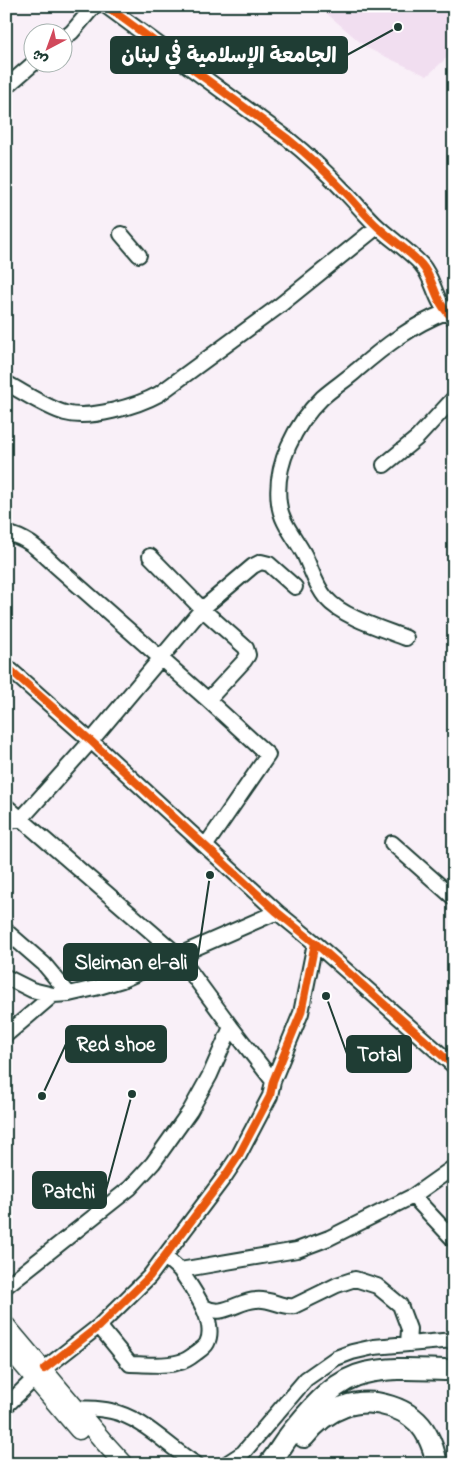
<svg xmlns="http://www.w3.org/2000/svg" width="460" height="1470" font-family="'Indie Flower','Playpen Sans Arabic',sans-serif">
  <rect width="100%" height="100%" fill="#f9f0f8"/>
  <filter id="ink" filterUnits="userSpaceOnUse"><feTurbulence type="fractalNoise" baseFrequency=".02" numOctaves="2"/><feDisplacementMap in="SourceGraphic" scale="10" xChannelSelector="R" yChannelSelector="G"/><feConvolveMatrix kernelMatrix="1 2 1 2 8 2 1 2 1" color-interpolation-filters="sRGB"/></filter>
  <g filter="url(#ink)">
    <path fill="#f1def0" d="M318,6H454V51L427,76L367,48Z"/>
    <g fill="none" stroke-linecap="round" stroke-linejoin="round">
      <g stroke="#1f3d34" stroke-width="18">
        <path id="minor" d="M106,6L288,139C308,155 326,172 344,191C355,202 366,216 378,227C392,240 408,250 421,264C436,281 433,302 454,319
          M62,40L72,32L94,6
          M6,87L35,62
          M121,234L139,255
          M6,383C25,393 45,407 65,413C90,420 137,406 159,394L279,306L377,227
          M384,465L417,438L454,398
          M6,533C28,538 39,550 55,565L208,700L268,755L206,845
          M150,556L202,609L253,566L261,562L269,564L295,587
          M406,638C383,629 342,617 326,598C315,585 311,568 304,554C295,537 281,523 279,503C274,465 295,424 322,398C333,388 346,380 357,370C385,346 412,325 446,312
          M6,666L91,741L277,912L315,943L454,1066
          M6,806L178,955L231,1027L273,1081
          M6,822L21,819L91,741L202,609L246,648L248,655L244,661L208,700
          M392,843L454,898
          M6,931L44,964L69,994
          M6,977L32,990L53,995L69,994L95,988L122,980L277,912
          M6,1035L53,995
          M413,1196L454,1240
          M165,1257L180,1270L297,1250L329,1238L413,1196L454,1167
          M6,1286L130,1188L153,1163L190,1111L210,1075L231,1027
          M204,1307C223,1318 237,1301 256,1300C270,1298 282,1308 294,1306L337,1285L355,1279L377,1286L400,1305L409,1329L408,1344
          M99,1326L130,1364C146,1364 164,1367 180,1362C186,1361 191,1357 196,1353C200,1350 205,1347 207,1343C218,1321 191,1287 180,1270
          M44,1369L99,1326L149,1277L225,1176L239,1155L270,1096L273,1081L301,1013L315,943
          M6,1406L34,1379
          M76,1408C87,1409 99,1408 111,1411C144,1418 168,1447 196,1464
          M226,1464L243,1453L306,1379L336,1358L352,1352L374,1347L454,1340"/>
      </g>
      <g stroke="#1f3d34" stroke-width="21">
        <path id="major" d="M6,1326L104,1442L124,1464
          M6,1345L79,1430"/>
      </g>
      <g stroke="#1f3d34" stroke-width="24">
        <path id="highway" d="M304,1437C314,1424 328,1412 343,1407C372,1396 412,1407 427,1435C432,1444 435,1454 437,1464
          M269,1464C279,1452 286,1438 296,1427C314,1405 337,1379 365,1373C394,1366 425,1370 454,1370"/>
      </g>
      <use href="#minor" stroke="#fff" stroke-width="14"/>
      <use href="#major" stroke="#fff" stroke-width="18"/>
      <use href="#highway" stroke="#fff" stroke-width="20"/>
      <g stroke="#fff" stroke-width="11">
        <path id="cycleway" d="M106,6L288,139C308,155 326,172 344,191C355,202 366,216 378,227C392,240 408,250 421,264C436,281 433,302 454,319
          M6,666L91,741L277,912L315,943L454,1066
          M44,1369L99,1326L149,1277L225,1176L239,1155L270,1096L273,1081L301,1013L315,943"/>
      </g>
      <use href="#cycleway" stroke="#e8590c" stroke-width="8"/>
    </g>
  </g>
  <path fill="none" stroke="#1f3d34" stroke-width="2" d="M398 27L347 55M210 875L197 962M42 1096L66 1044M326 996L347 1054M132 1094L106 1190"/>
  <g fill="#1f3d34" stroke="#fff" stroke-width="2">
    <circle cx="398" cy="27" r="5"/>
    <circle cx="210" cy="875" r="5"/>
    <circle cx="42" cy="1096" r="5"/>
    <circle cx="326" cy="996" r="5"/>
    <circle cx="132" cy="1094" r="5"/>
  </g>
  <g fill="#1f3d34" stroke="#1f3d34" stroke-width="2">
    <rect x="111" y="37" width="236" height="36" rx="5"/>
    <rect x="64" y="944" width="133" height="36" rx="5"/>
    <rect x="66" y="1026" width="100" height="36" rx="5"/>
    <rect x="347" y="1036" width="64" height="36" rx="5"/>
    <rect x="33" y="1172" width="73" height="36" rx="5"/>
  </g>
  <g font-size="21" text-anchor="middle" font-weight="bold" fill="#fff">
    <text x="229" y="62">الجامعة الإسلامية في لبنان</text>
    <text x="131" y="969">Sleiman el-ali</text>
    <text x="116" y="1051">Red shoe</text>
    <text x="379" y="1061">Total</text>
    <text x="69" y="1198">Patchi</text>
  </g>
  <rect width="460" height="1470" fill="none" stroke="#fff" stroke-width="25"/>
  <rect x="12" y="12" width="435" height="1445" fill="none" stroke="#1f3d34" stroke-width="2" filter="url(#ink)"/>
  <g transform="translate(48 48) rotate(221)"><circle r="24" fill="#ffffff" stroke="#a5b1ae"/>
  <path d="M0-4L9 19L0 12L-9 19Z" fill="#d1495b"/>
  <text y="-8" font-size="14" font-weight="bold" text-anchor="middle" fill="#1f3d34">ش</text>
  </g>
</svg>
